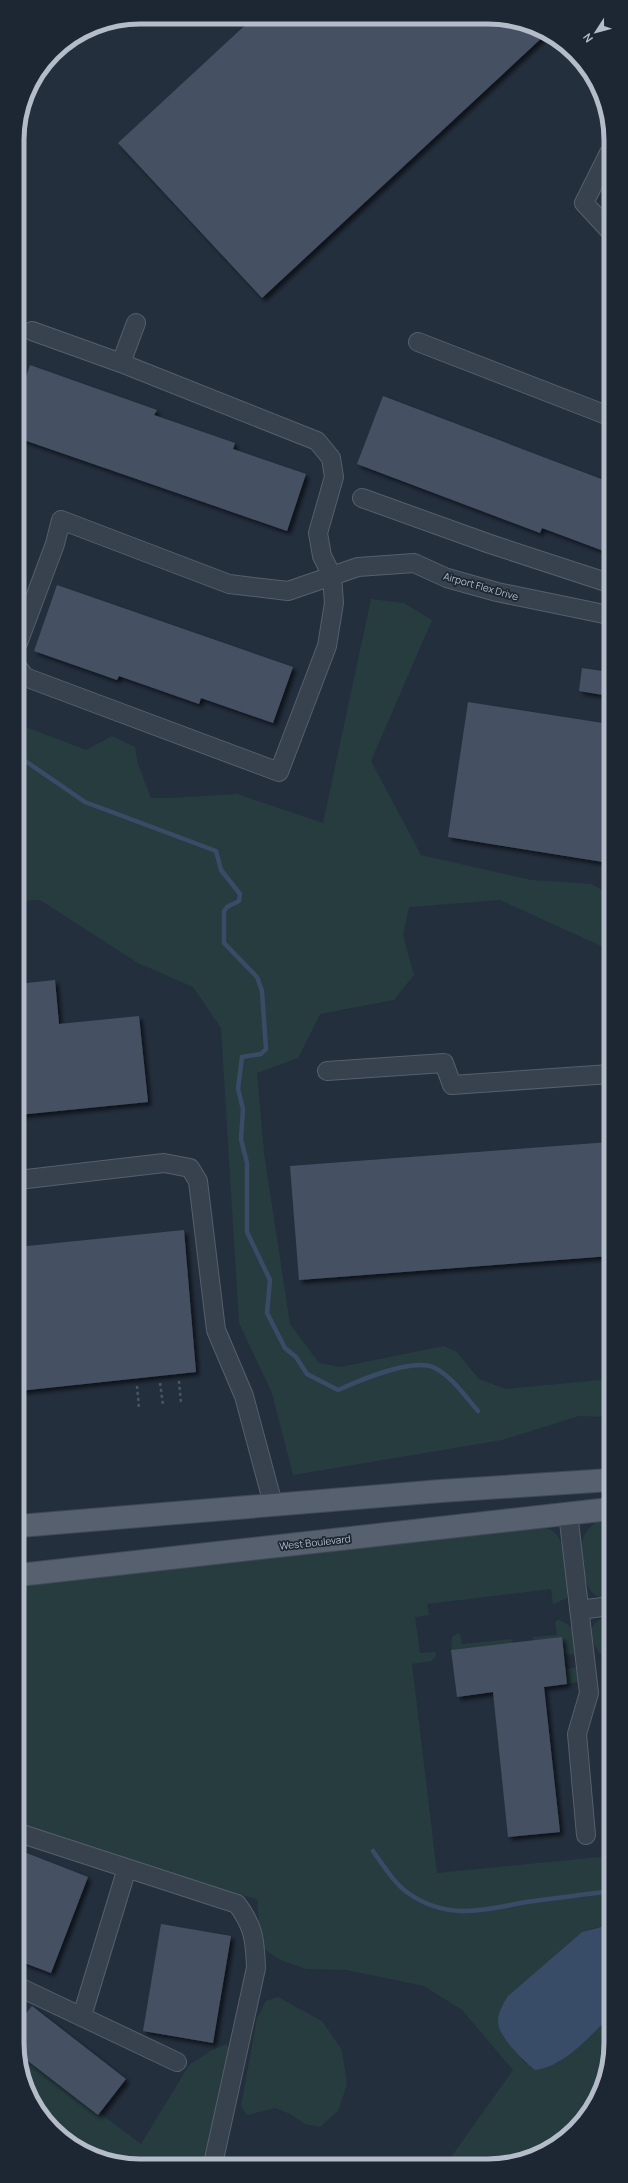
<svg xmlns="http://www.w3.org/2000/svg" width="628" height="2183" font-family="Manrope,sans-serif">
  <defs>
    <filter id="shadow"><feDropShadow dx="3.5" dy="3.5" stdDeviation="2" flood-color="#0009"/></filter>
  </defs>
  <rect width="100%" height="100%" fill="#242f3e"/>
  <path fill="#323c4b" d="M26,2085L128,2164H116L79,2150L53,2130L30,2098Z"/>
  <path fill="#263c3f" d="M371,599L404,603L432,620L371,761L421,855L531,880L591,884L610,894V950L500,900L409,907L403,935L414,975L394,1000L320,1014L298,1058L257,1073L264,1153L290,1324L319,1363L340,1367L444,1346L457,1352L479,1379L506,1389L610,1379V1417L579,1416L502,1440L293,1475L272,1393L239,1323L221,1028L193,987L138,963L40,900L18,901V724L86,750L112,736L135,747L138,764L151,798H171L237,794L323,823Z
    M610,1517V1598C587,1600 585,1579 583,1561C582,1553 580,1544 584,1536C589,1525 599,1520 610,1517Z
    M533,1526C540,1527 548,1527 554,1532C566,1542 571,1583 567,1598L553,1604L551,1589L427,1604L429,1615L415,1617L420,1653L435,1652L436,1656L432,1661L412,1664L437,1873L611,1856V1929C600,1924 592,1929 582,1932L508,1996L498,2023L503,2036L526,2064L558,2063L611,2016C611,2040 612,2068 601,2091C584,2127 552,2154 513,2163C498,2167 463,2164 446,2164L513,2070L462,2010L424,1986L347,1970L306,1969L280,1960L263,1948L260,1934L257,1899L225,1891L188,1889L19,1824V1583Z
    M610,1615V1670L608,1666L609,1665C595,1648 577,1625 610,1615Z
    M558,1620L564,1622L572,1628L576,1654L564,1655L534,1640L533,1637L557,1635L555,1622Z
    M458,1633L460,1634L462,1644L512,1639L513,1643L451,1650L452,1637Z
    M577,1667L578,1682L567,1684L566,1669Z
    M278,1997L322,2021L342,2050L347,2084L338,2111L320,2127L305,2124L290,2114L275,2108L247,2115L241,2106L257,2018L266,2001Z
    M226,2044L230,2049L205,2164H116L102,2158L44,2118L30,2098L19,2067V2052L141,2144L189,2065L212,2050Z"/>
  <path fill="#394c67" d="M605,1926L611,1929V2016C589,2036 566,2066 535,2070C524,2062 498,2036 498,2022C498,2012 503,2004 508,1996L582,1932Z"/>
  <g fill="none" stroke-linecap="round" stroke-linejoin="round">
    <path stroke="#394c67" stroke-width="4.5" d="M18,756L85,802L216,851L221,870L240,894L239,901L227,907L224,911V943L257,977L262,991L266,1049L261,1054L242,1057L238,1089L243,1109L241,1139L247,1163V1232L270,1280L267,1313L285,1348L296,1357L307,1374L338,1390C358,1381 414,1357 435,1368C452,1377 465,1396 478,1411
      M609,1635L610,1639
      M373,1851C383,1865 394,1883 408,1893C448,1921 483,1910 526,1902C554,1898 582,1895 611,1891"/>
  </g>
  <path fill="#455162" filter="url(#shadow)" d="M253,18L512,19L547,33L262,298L118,143Z
    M30,365L157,410L154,415L235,443L233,449L306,474L287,531L18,438V401Z
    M383,396L609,482V553L542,528L540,533L357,464Z
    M57,585L293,667L273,723L201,698L199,704L119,676L117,680L34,651Z
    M582,668L609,672V696L579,691Z
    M468,702L609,724V818L603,862L448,837Z
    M55,980L59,1024L139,1016L148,1102L18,1115V984Z
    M610,1142V1256L299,1280L290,1166Z
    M184,1230L196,1372L19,1391L18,1247Z
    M562,1637L567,1684L544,1687L560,1832L508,1837L493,1692L457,1697L451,1650Z
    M19,1850L88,1877L51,1973L19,1961Z
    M161,1924L231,1936L213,2043L143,2031Z
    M32,2006L126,2079L98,2115L19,2054V2022Z"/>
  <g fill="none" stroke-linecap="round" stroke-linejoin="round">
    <g stroke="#565f6c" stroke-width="20">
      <path id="minor" d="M609,153L584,203L609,230
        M418,342L609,416
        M121,363L136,323
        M362,498L490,544L609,583
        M18,643L55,544L61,520L229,584L288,591L358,567L414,563L447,578L497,592L609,615
        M18,668L25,677L279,772L327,646L334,603L332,576L322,556L318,533L334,477L331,458L317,441L121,363L32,331
        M327,1071L444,1063L452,1085L610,1074
        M18,1180L164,1163L190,1168L198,1181L216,1330L244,1396L273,1504
        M568,1513L589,1693L577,1734L586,1835
        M579,1610L610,1606
        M19,1833L237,1904C254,1927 255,1940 256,1968L213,2164
        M19,1987L177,2062
        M82,2016L127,1868"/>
    </g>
    <g stroke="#414a57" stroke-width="24">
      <path id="major" d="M19,1526L441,1491L610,1480
        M19,1575L610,1509"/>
    </g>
    <path stroke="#44595c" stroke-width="2.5" stroke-dasharray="3 3" stroke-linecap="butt" d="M179,1381L181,1403
      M160,1383L163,1405
      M137,1386L139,1408"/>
    <use href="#minor" stroke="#38414e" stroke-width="18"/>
    <use href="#major" stroke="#56606e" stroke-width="22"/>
  </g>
  <g text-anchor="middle" stroke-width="3.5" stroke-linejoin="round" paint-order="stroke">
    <g font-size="10" fill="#b4bcc9" stroke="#1d2633">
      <text transform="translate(481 586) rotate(16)" y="4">Airport Flex Drive</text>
      <text transform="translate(315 1542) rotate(-6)" y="4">West Boulevard</text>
    </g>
  </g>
  <path d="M0 0H628V2183H0ZM140 24H488A116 116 0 0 1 604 140V2043A116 116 0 0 1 488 2159H140A116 116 0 0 1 24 2043V140A116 116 0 0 1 140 24Z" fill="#1d2633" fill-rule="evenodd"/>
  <path fill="none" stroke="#b4bcc9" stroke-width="5" d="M140 24H488A116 116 0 0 1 604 140V2043A116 116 0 0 1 488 2159H140A116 116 0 0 1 24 2043V140A116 116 0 0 1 140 24Z"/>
  <g transform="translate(596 32) rotate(234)" stroke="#1d2633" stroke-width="3" paint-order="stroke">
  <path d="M0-3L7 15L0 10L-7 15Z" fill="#b4bcc9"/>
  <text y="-6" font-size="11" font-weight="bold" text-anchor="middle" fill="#b4bcc9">N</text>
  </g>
</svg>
